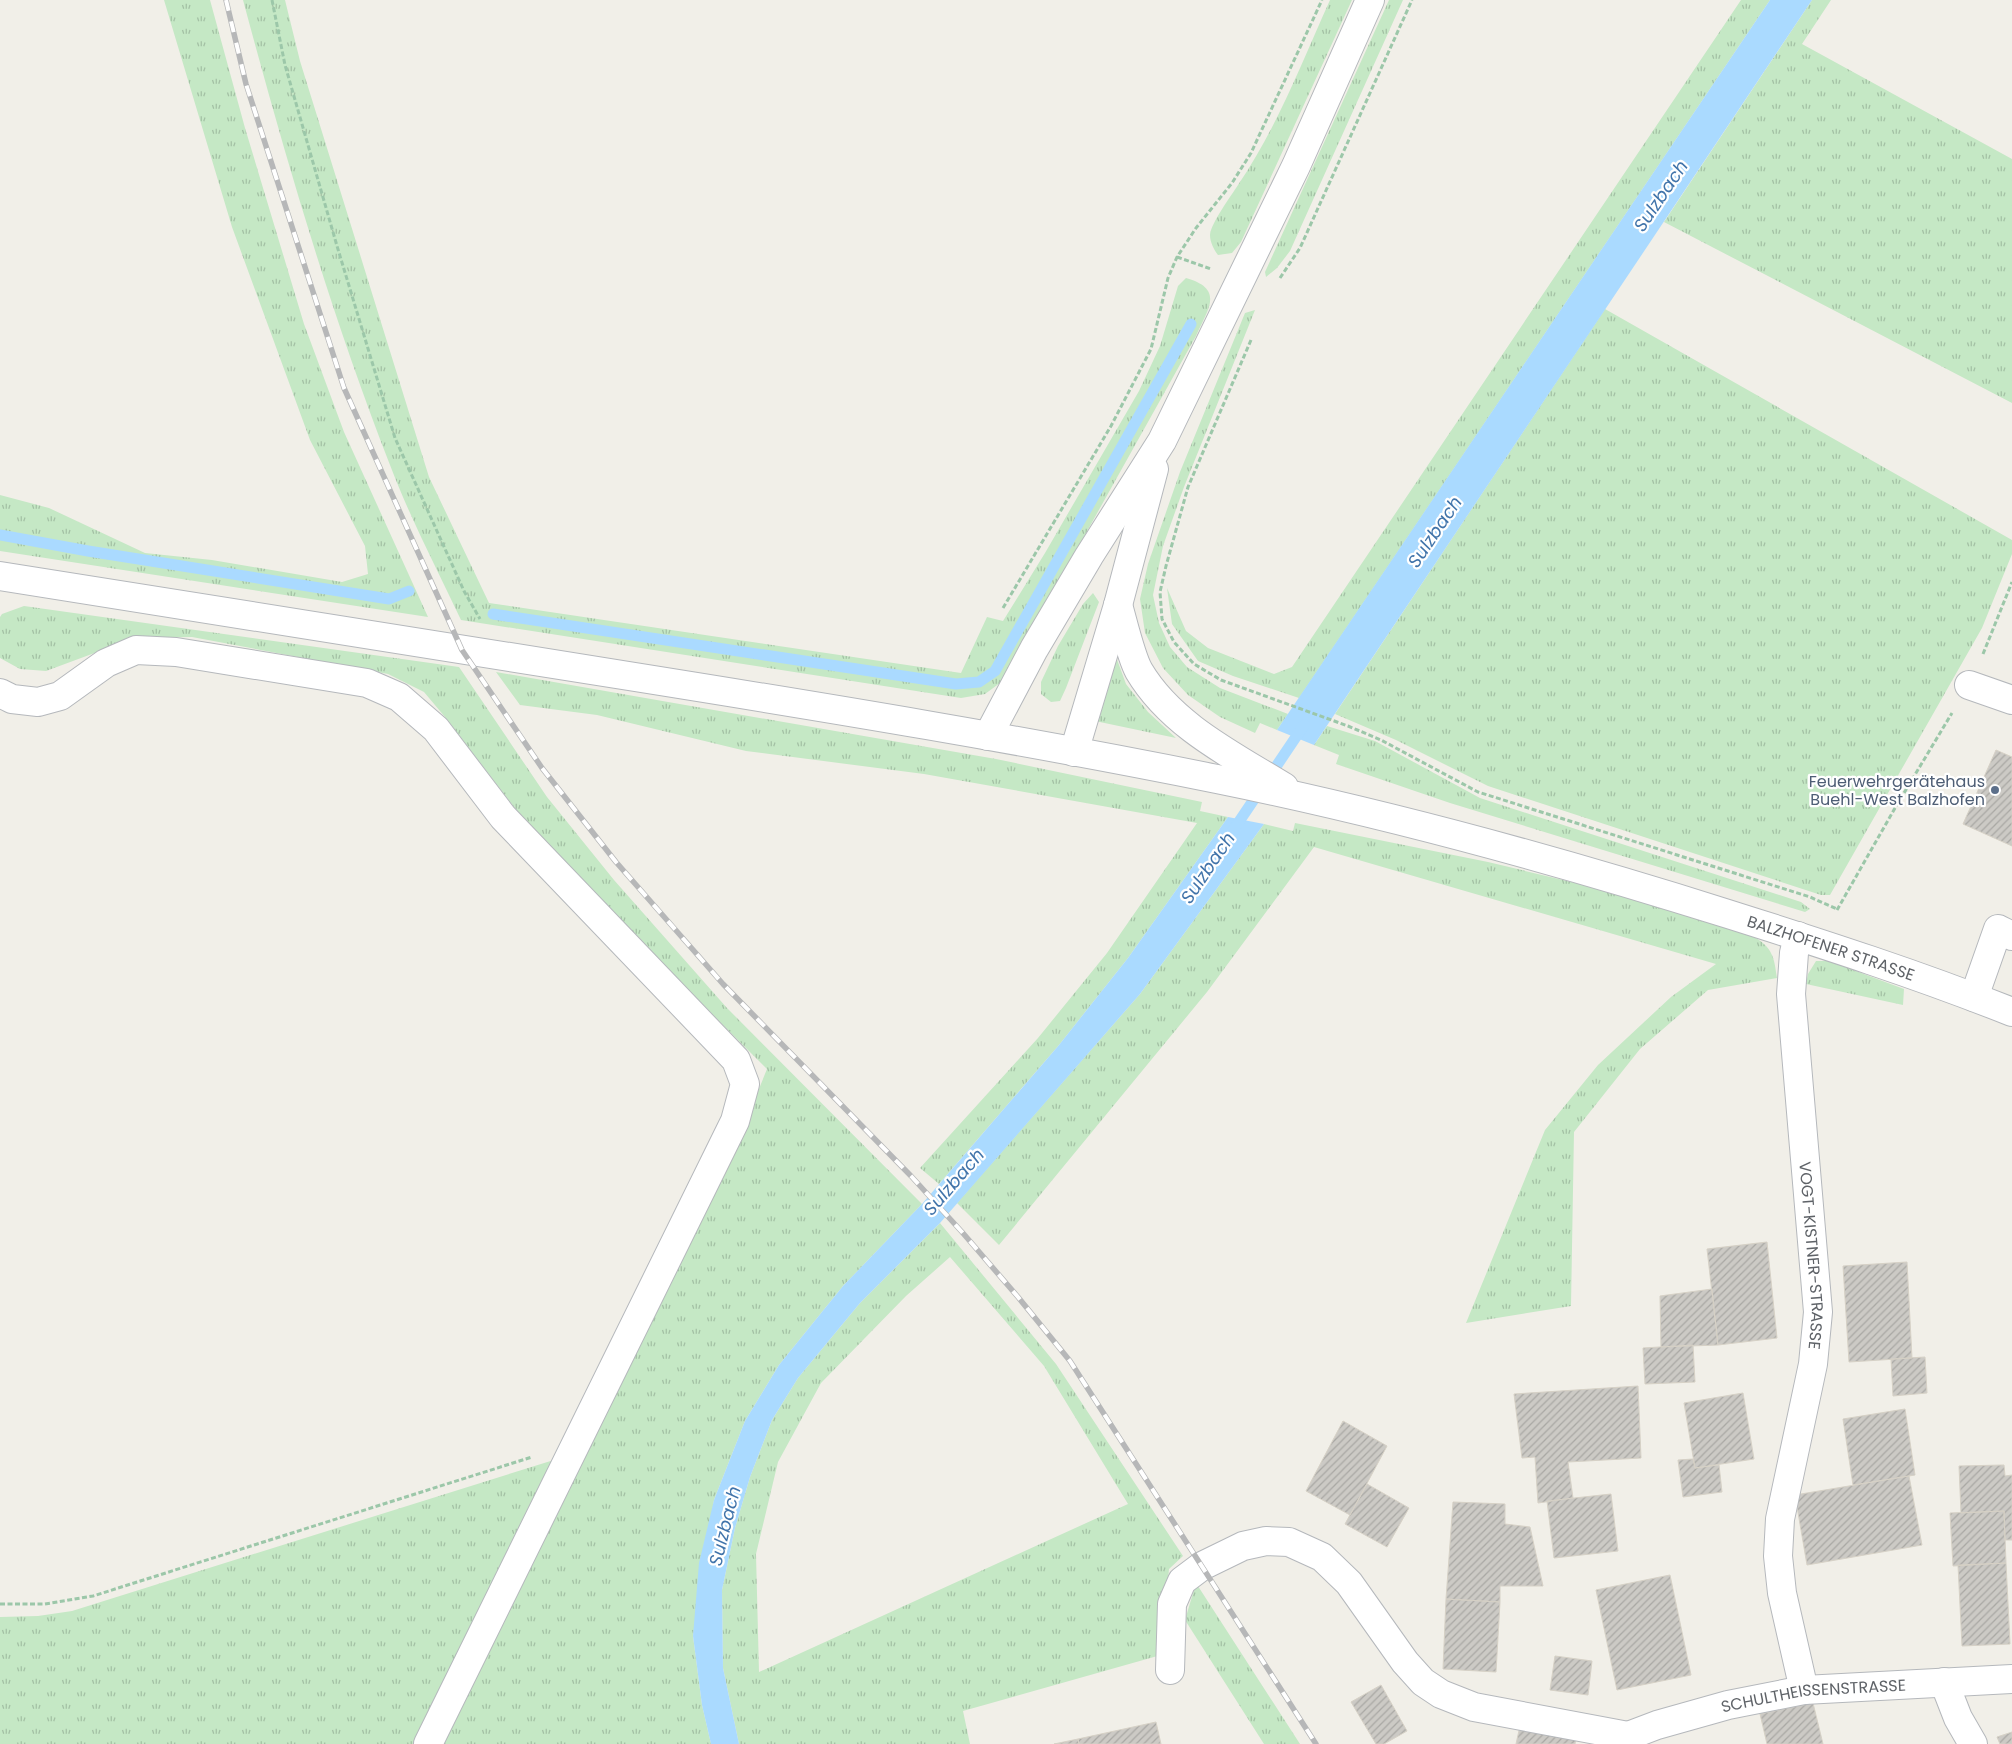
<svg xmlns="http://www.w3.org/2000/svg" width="2012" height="1744" font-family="Poppins,sans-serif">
  <defs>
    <pattern id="grass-tufts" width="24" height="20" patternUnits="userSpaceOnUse" patternTransform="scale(1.25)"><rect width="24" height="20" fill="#c5e8c5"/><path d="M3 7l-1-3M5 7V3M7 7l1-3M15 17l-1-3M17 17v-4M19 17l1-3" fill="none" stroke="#a3c0a4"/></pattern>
    <pattern id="building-hatch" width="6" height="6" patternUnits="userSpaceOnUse" patternTransform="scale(1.25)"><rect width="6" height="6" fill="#cccac5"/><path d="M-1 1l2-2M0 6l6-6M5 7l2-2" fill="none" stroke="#a9a8a4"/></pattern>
  </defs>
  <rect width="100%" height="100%" fill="#f1efe8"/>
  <path fill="url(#grass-tufts)" fill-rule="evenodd" d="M164,0H210L245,128L304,324L344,432L428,617L0,551V495L49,508L145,553L212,560L342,582L368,574L365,546L310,440L232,227Z
    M243,0H285L300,61L429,477L489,603L961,673L987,617L1003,621L1045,553L1139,391L1160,346L1178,286L1186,278C1225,289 1208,309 1196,336L1004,680L985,694L961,698L461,620C437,569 410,518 390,465C331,314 285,157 243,0Z
    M1330,0H1352L1241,242L1232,253L1218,255C1214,250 1210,242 1210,235C1211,223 1231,196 1238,185C1277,128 1302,62 1330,0Z
    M1389,0H1403L1290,251L1277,268L1266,277L1265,272Z
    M1741,0H1770L1299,698L1233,676L1198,661L1172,624L1167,588L1186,631L1208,648L1274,674L1292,667Z
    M1812,0H1831L1802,44L2012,159V403L1664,222Z
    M1605,309L2012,540V554L1982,628L1830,895H1821L1488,786L1396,740L1335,714Z
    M1255,310L1184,487L1163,546L1153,595L1159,623L1170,647L1187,667L1220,688L1288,714L1277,730L1260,723L1255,733L1220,717L1188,695L1163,668L1145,633L1140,599L1148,564L1180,472L1245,313Z
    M1093,593L1099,602L1066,688L1060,701L1051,702L1041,694V682L1058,646L1083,604Z
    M24,606L459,667L547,797L614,880L727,1008L922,1204L843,1286L779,1365L745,1421L714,1500L693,1636L702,1705L711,1744H443L729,1163L767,1069L575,878L533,832L445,717L424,692L388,674L192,637L135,638L46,671L20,669L0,658V617L2,614Z
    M1115,654L1126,684L1148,712L1176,738L1095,721Z
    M496,672L996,759L1202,802L1200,811L1228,817L1128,958L1059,1045L939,1184L920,1168L1038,1038L1107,953L1197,823L924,774L746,751L597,715L520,705Z
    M1327,726L1375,741L1480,798L1801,902L1810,909L1805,912L1450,803L1336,764L1339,755L1314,745Z
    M1295,823L1488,862L1584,885L1753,936C1773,948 1774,957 1777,978L1708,990L1640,1049L1574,1132L1571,1306L1466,1323L1545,1130L1598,1065L1671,997L1716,964L1314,847L1207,992L999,1245L957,1203L1140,994L1264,824L1293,831Z
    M1816,961H1829L1904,989L1903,1005L1806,984L1808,974Z
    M940,1223L1056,1364L1183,1556L1169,1569L1161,1655L963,1711L970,1744H739L723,1668L722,1590L735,1528L750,1477L772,1420L798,1378L860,1303ZM950,1257L1044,1366L1128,1504L759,1672L756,1554L778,1462L821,1383L906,1296Z
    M557,1459L418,1744H0V1617L38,1616L72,1611Z
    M1196,1583L1300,1744H1264L1185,1620Z"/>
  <path fill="#aadaff" d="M1770,0H1812L1314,745L1277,730Z
    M1228,817L1264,824L1140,994L940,1223L860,1303L798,1378L772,1420L750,1477L735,1528L722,1590L723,1668L739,1744H711L702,1705L693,1636L699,1563L714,1500L745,1421L779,1365L843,1286L922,1204L1059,1045L1128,958Z"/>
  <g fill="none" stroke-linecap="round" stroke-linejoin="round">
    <path stroke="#aadaff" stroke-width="11" d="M0,535L88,551L389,599L409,591
      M493,614L956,684L979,682L995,671L1191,324
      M1232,832L1304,725"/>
  </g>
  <path fill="url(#building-hatch)" stroke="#d6d1c6" d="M1996,750L2012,757V846L1963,824Z
    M1767,1242L1777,1338L1718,1345L1707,1249Z
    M1907,1262L1912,1358L1849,1362L1843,1266Z
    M1712,1289L1718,1345L1661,1347L1660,1296Z
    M1693,1345L1695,1382L1645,1384L1643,1348Z
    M1925,1357L1927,1393L1893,1396L1891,1359Z
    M1638,1386L1641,1458L1568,1462L1573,1498L1538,1503L1535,1457L1522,1458L1514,1394Z
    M1743,1393L1754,1459L1695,1468L1684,1403Z
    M1905,1409L1915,1475L1853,1485L1843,1419Z
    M1343,1421L1387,1446L1350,1515L1306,1491Z
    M1693,1459L1695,1468L1719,1465L1722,1492L1683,1497L1678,1460Z
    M2004,1465L2005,1476L2012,1475V1540H2005L2004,1511L1961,1513L1959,1466Z
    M1909,1476L1922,1545L1807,1565L1795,1495Z
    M1367,1484L1409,1508L1387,1547L1345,1524Z
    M1611,1494L1618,1551L1554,1558L1547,1501Z
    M1453,1502L1505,1504V1524L1530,1527L1543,1586H1500V1602L1446,1599Z
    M2004,1511L2006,1563L1953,1566L1950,1513Z
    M2006,1563L2010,1644L1962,1646L1958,1565Z
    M1670,1575L1691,1675L1617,1690L1596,1590Z
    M1446,1599L1500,1602L1496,1672L1443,1669Z
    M1555,1656L1592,1661L1588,1695L1550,1690Z
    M1381,1685L1407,1731L1384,1744H1376L1351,1702Z
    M1813,1703L1823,1744H1767L1760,1714Z
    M1156,1722L1161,1744H1079L1078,1739Z
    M1520,1726L1576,1739L1575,1744H1516Z
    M2012,1732V1744H2000L1997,1737Z
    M1078,1739L1079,1744H1054Z"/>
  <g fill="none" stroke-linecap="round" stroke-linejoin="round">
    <g stroke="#b5b8bc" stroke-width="30">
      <g id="minor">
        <path id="s1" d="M0,576C212,610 423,643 635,677C829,708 1024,740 1217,779C1390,814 1560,861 1728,914C1823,944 1919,975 2012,1012"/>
        <path d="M1118,605C1123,622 1131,657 1139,671C1171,725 1232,755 1284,787"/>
        <path d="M1969,685L2012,700"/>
        <path d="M0,693L12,699L38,702L60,696L106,663L136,650L176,652L367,683L399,697L436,729L503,817L736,1060L745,1084L735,1121L428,1744"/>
        <path d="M988,736L1034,649L1089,556L1162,441L1296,166L1370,0"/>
        <path d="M1074,752L1118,605L1154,469"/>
        <path id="s2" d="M1798,936L1794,953L1791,994L1818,1312L1813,1364L1780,1519L1778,1556L1782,1593L1804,1690"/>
        <path d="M1974,997L1998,929L2012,936"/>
        <path d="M1170,1670L1172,1604L1182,1581L1202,1566L1243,1546L1266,1541L1289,1542L1322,1557L1349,1583L1405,1662L1423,1682L1441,1694L1474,1707L1628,1736"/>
        <path d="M1944,1682L1958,1718L1973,1744"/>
        <path id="s3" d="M1624,1744L1628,1736L1657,1725L1728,1705L1804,1690L2012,1679"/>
      </g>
    </g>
    <path stroke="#9cc7a9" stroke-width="3" stroke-dasharray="5 2.5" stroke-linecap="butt" d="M272,0L285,65L337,246L395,438L464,591L480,619
      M1177,257L1211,269
      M1280,278L1300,248L1412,0
      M1251,340L1188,487L1166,566L1160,592L1162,619L1174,642L1194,664L1221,680L1348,726L1381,740L1478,792L1810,897L1837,909
      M1003,608L1111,426L1151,349L1168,278L1177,257L1196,228L1232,183L1251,153L1322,0
      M1983,654L2012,582
      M1837,910L1895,808L1952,713
      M0,1604H45L93,1596L532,1457"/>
    <use href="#minor" stroke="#fff" stroke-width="28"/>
    <g stroke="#b6b7b8" stroke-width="5.5">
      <path id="rail" d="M226,0L246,84L344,388L462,650L542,768L616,862L723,984L911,1176L962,1232L1018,1297L1070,1361L1316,1744"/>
    </g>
    <use href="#rail" stroke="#fff" stroke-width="4" stroke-dasharray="11" stroke-linecap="butt"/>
  </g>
  <circle fill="#5c6f8a" stroke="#fff" stroke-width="2" cx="1995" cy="790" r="5"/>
  <g text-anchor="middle" stroke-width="4.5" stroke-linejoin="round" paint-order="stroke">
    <g font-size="16" fill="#4e5e75" stroke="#fff" text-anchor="end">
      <text x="1985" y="787">Feuerwehrgerätehaus<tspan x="1985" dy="18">Buehl-West Balzhofen</tspan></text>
    </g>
    <g font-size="16" fill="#5f6368" stroke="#fff">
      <text dy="6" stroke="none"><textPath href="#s1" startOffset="1871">BALZHOFENER STRASSE</textPath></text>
      <text dy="6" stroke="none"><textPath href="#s2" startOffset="321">VOGT-KISTNER-STRASSE</textPath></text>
      <text dy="6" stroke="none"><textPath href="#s3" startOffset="200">SCHULTHEISSENSTRASSE</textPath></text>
    </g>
    <g font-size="18" font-style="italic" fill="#4174aa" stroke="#fff">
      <text transform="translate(1661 196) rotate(-56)" y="6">Sulzbach</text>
      <text transform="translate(1435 532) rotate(-56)" y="6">Sulzbach</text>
      <text transform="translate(1208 868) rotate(-56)" y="6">Sulzbach</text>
      <text transform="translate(954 1182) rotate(-49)" y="6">Sulzbach</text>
      <text transform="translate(725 1526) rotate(-76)" y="6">Sulzbach</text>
    </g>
  </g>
</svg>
